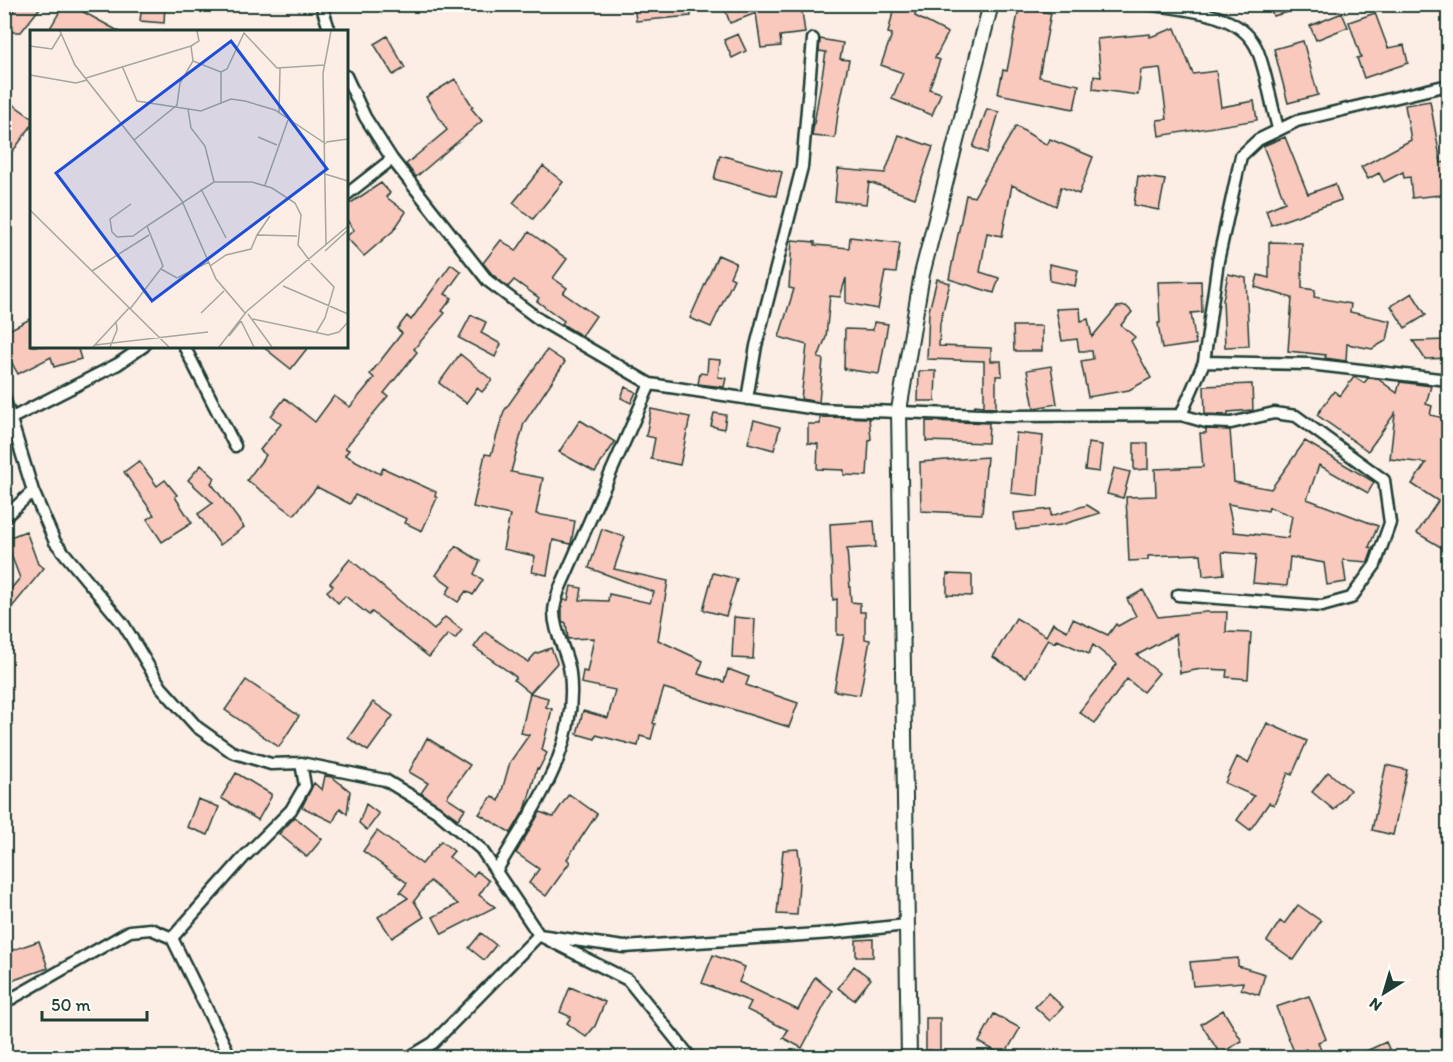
<svg xmlns="http://www.w3.org/2000/svg" width="1453" height="1062" font-family="Itim,sans-serif">
  <rect width="100%" height="100%" fill="#fcede5"/>
  <filter id="ink" filterUnits="userSpaceOnUse"><feTurbulence type="fractalNoise" baseFrequency=".0167" numOctaves="2"/><feDisplacementMap in="SourceGraphic" scale="12" xChannelSelector="R" yChannelSelector="G"/><feConvolveMatrix kernelMatrix="1 2 1 2 8 2 1 2 1" color-interpolation-filters="sRGB"/></filter>
  <g filter="url(#ink)">
    <path fill="#f8c9bc" stroke="#1f3d34" stroke-width="1.5" fill-rule="evenodd" d="M43,4L21,32H4V21L18,4Z
      M64,4H69L120,32H48Z
      M142,4H165L164,23L140,21Z
      M634,4H690L691,16L636,21Z
      M723,4H776L775,8L801,4L805,33L780,36L781,46L761,48L756,13L730,23Z
      M895,4H916L915,16L948,33L935,58L940,60L929,89L941,93L932,115L892,99L903,73L881,65L892,34L888,33Z
      M1270,4H1303L1304,8L1273,16Z
      M1019,8L1051,13L1039,77L1079,85L1074,109L998,94L1003,70L1007,71Z
      M1342,13L1348,27L1316,40L1310,26Z
      M1375,13L1388,48L1404,45L1408,63L1364,78L1357,58L1361,57L1349,22Z
      M1175,28L1193,74L1216,71L1221,107L1254,101L1257,120L1159,136L1157,120L1167,119L1160,68L1141,70L1138,95L1093,89L1094,76L1101,77L1097,39L1150,34V37Z
      M738,34L746,51L732,58L724,40Z
      M387,36L405,68L393,75L374,44Z
      M820,39L843,43L840,59L849,60L838,113L835,138L812,136L826,52L819,51Z
      M1303,41L1318,95L1288,103L1274,49Z
      M455,79L473,107L471,108L482,121L416,177L406,164L447,130L426,97Z
      M4,98L32,118V125L13,151L4,145Z
      M1430,101L1441,163L1447,162L1449,194L1412,198L1410,177L1404,178L1403,172L1384,182L1379,173L1368,179L1361,167L1411,140L1405,105Z
      M987,109L999,112L987,153L973,147Z
      M1016,126L1047,145L1050,139L1093,157L1079,194L1061,187L1056,206L1012,185L1002,236L987,233L980,272L999,278L994,293L949,279L966,195L974,197Z
      M899,135L933,147L915,198L869,182L866,204L835,201L838,169L885,173Z
      M1285,137L1308,194L1335,184L1341,200L1271,225L1266,210L1285,202L1263,146Z
      M720,155L782,172L776,196L714,179Z
      M543,166L563,182L533,219L513,203Z
      M1138,176L1165,180L1159,210L1134,205Z
      M381,183L390,193L386,197L406,212L393,231L364,256L346,237L354,230L346,219V206Z
      M529,232L567,259L553,278L567,288L563,293L596,316L582,336L562,324L564,321L537,301L539,298L514,280L508,287L492,274L483,263L501,240L516,251Z
      M850,237L900,243L896,273L885,272L878,309L846,303V278L840,297L830,296L826,337L818,358L823,359L819,402L801,399L807,345L779,337L794,289L789,288L792,240L815,242V245L849,248Z
      M1269,242L1302,243V288L1315,290L1314,297L1351,304L1350,312L1391,321L1387,340L1372,349L1347,344L1346,361L1325,358L1326,355L1288,351L1292,298L1255,287L1258,275L1269,278Z
      M718,255L736,263L730,277L734,279L711,327L690,318Z
      M451,264L461,272L445,294L452,298L442,311L445,313L414,349L417,352L384,393L388,396L345,448L349,450L345,455L380,474L383,468L436,492L435,496L437,498L422,531L405,523L407,519L355,495L350,504L317,487L294,515L247,480L266,455L260,450L281,424L271,416L285,398L315,422L334,396L350,407L374,378L370,374L402,333L397,329L407,316L411,320Z
      M1049,264L1078,270L1075,286L1050,281Z
      M1228,274L1246,278L1249,346L1225,347L1223,300Z
      M937,279L950,283L940,323L939,346L991,348V361H1001L1002,376H996V408L974,407L975,405L984,406V361L927,359L929,311Z
      M1201,281L1202,312L1191,313L1196,344L1162,349L1158,323H1160L1158,282Z
      M1412,293L1426,315L1405,328L1391,306Z
      M1126,306L1132,312L1121,325L1135,337L1131,341L1151,378L1129,390L1088,397L1081,361L1093,359L1092,351H1079L1077,339L1062,341L1056,309L1080,308L1081,321L1088,319L1092,337L1117,307Z
      M471,315L486,322L481,333L501,344L495,357L459,338Z
      M32,318V346H77L81,359L54,367L51,357L18,374L4,349V343L10,341L5,332Z
      M874,322L888,324L879,374L844,369L845,329L873,330Z
      M1013,326H1042V351H1014Z
      M1449,340V358L1425,359L1413,341Z
      M262,346H309L291,369Z
      M547,350L565,362L524,423L511,472L543,478L536,514L575,521L571,544L553,540L547,575L532,572L535,556L503,549L510,515L473,507L485,454L491,455L504,411Z
      M460,354L492,380L482,392L477,388L466,403L439,383Z
      M708,359L720,360L718,377L726,378L724,387L698,384L700,373L707,374Z
      M1051,366L1057,404L1034,408L1027,370Z
      M919,371H936L935,401H918Z
      M1354,377L1364,383L1368,378L1378,379L1397,393L1400,382L1431,386L1426,404L1432,406L1430,415L1449,419V552L1417,533L1438,501L1412,484L1426,463L1390,459L1395,413L1368,451L1317,415L1334,391L1340,396Z
      M1252,384L1253,410L1228,412V415L1205,414L1204,386Z
      M625,387L636,392L631,403L621,398Z
      M651,409L690,417L680,465L651,459L655,438L646,436Z
      M714,413L726,415L724,429L711,426Z
      M820,417L869,418L871,439L869,440L867,476L844,475V470L817,469L818,444L808,443V424H820Z
      M580,420L615,442L595,472L559,452Z
      M754,420L780,427L774,450L748,443Z
      M926,421L989,423L988,443L926,441Z
      M1206,429L1230,430L1234,482L1271,489L1305,441L1374,482L1368,493L1319,465L1307,499L1378,526L1369,547L1373,548L1368,562L1343,560L1346,582L1327,585L1324,563L1290,557L1287,586L1253,583L1256,555L1248,554L1222,552L1224,574L1203,576L1201,554L1148,556V560L1129,561L1126,497L1156,496L1155,469L1203,467L1200,433H1206ZM1228,504L1268,511L1269,507L1292,516L1288,538L1234,532Z
      M1016,433L1043,436L1038,496L1011,493Z
      M1088,443L1102,445L1099,472L1085,470Z
      M1134,443H1148V469L1134,470Z
      M987,457L982,514L921,511L920,462Z
      M139,461L157,486L165,480L177,495L175,497L192,523L162,542L147,519L154,515L124,472Z
      M201,465L215,478L211,483L244,527L220,545L198,514L213,503L188,480Z
      M1114,468L1130,472L1123,498L1107,494Z
      M1087,505L1100,513L1061,525L1016,530L1014,513L1051,509V516Z
      M874,521L876,547L847,549L851,602L860,603V612H865V639L870,640L860,695L834,691L844,635H837V599L833,600L830,524Z
      M602,529L625,537L614,569L668,581L658,640L703,661L698,674L724,682L728,669L749,677L746,685L798,703L789,727L664,688L653,723L655,724L651,739L640,736L638,746L596,735L595,739L577,734L583,711L608,718L615,690L581,683L583,671L587,672L594,638L568,639L566,623L562,621V605L564,600H568L571,586L582,588L580,600L608,601L609,594L650,603L654,592L589,568Z
      M26,531L38,564L44,568L4,617V597L20,578L5,539Z
      M456,546L480,561L474,574L483,580L473,595L466,591L458,602L446,594L451,586L436,575Z
      M350,559L434,630L445,617L462,630L455,639L448,634L429,657L372,612L369,615L345,596L338,603L327,591L333,586L330,583Z
      M713,573L737,579L726,616L703,610Z
      M947,574L972,575V596L947,595Z
      M1143,590L1158,617L1204,612H1227L1226,632L1251,633L1248,679L1226,677L1227,670L1201,669L1180,673L1176,634L1137,655L1159,673L1143,692L1127,679L1095,723L1079,712L1117,664L1093,645L1089,654L1057,640L1055,643L1048,639L1026,677L993,657L1016,618L1046,636L1053,623L1067,631L1073,619L1108,635L1116,624L1118,626L1136,616L1127,599Z
      M734,617L755,619L753,659L732,658Z
      M485,632L528,662L535,654L551,648L557,663L530,693L514,680L516,677L474,647Z
      M246,680L299,716L279,747L225,710Z
      M530,693L548,698L546,707L552,709L542,750L547,753L539,769L537,768L526,807L511,833L479,814L492,796L499,801L510,762L529,735L521,733Z
      M373,702L393,716L368,751L348,738Z
      M1267,723L1307,741L1292,775L1288,773L1274,805L1269,803L1250,830L1237,820L1254,796L1225,783L1237,757L1248,763Z
      M427,738L470,765L447,797L465,809L458,819L421,793L428,783L409,772Z
      M1386,765L1407,770L1393,835L1372,830Z
      M1328,772L1350,790L1334,810L1312,792Z
      M236,773L271,794V797L258,820L221,798Z
      M325,776L332,777L350,791L347,814L340,808L333,822L302,807L314,783L322,790Z
      M569,794L597,814L567,859L570,862L546,896L529,883L539,869L516,853L540,812L553,817Z
      M198,799L219,807L208,835L187,827Z
      M366,804L379,814L367,830L359,823Z
      M295,817L322,839L307,857L279,834Z
      M377,831L422,864L441,841L454,851L449,857L473,876L477,871L489,881L479,895L495,907L442,934L433,917L458,904L430,881L414,901L424,917L392,938L378,917L408,898L400,892L407,883L363,851Z
      M798,849L800,865L797,915L777,914L783,850Z
      M1298,905L1321,921L1294,960L1267,941L1280,921L1284,924Z
      M481,933L496,945L484,960L469,948Z
      M873,939V957H856V940Z
      M39,941L48,968L14,980L4,986V953Z
      M713,955L745,967L739,982L798,1010L815,977L832,991L802,1048L783,1038L788,1030L747,1010L751,1002L702,983Z
      M1238,958V966L1265,974L1259,995L1241,989L1243,982L1193,986L1190,962Z
      M854,966L871,979L854,1000L838,988Z
      M570,987L605,1002L595,1026L586,1037L567,1023L571,1017L560,1012Z
      M1048,993L1063,1007L1050,1021L1035,1007Z
      M1309,996L1326,1039L1318,1042L1324,1058H1309L1306,1049L1295,1054L1276,1007Z
      M1223,1010L1242,1041L1220,1054L1201,1024Z
      M994,1014L1020,1028L1004,1056L979,1042Z
      M926,1018H940V1051L926,1050Z
      M1386,1042L1393,1058H1351Z"/>
    <g fill="none" stroke-linecap="round" stroke-linejoin="round">
      <g stroke="#1f3d34" stroke-width="15">
        <path id="minor" d="M321,4L330,32
          M1148,4C1183,10 1238,11 1256,47C1266,68 1271,105 1278,128
          M4,11L10,4
          M346,76L365,117L392,159L488,281L540,320L650,384L817,409L1008,416L1181,415L1204,362L1218,261L1241,156L1258,140L1297,121L1448,85
          M346,195L392,159
          M184,346L235,446
          M1204,362L1309,364L1448,380
          M4,397L33,491L55,542L124,625L161,687L197,727L232,752L271,764L301,763L385,780L436,811L481,849L539,935L628,980L691,1058
          M747,399L756,346L802,167L813,39
          M12,418L118,364L144,346
          M4,518L33,491
          M1178,595L1322,606L1351,598L1375,565L1390,523L1384,480L1296,416L1274,413L1231,423L1206,422L1181,415
          M497,870C533,807 579,750 570,673C568,653 554,634 554,612C554,605 557,597 559,590L650,384
          M4,1003L130,931L151,929L172,938
          M231,1058L172,938L244,857L291,810L305,786L301,763
          M408,1058L433,1043L539,935L624,947L832,933L906,925"/>
      </g>
      <g stroke="#1f3d34" stroke-width="18">
        <path id="tertiary" d="M909,1058L899,410L922,274L991,4"/>
      </g>
      <use href="#minor" stroke="#fdfcf7" stroke-width="10"/>
      <use href="#tertiary" stroke="#fdfcf7" stroke-width="14"/>
    </g>
  </g>
  <g transform="translate(30 30)">
    <rect width="318" height="318" fill="#fcede5"/>
    <path fill="none" stroke="#a4a79e" stroke-width="1.5" d="M30,1L45,35L152,171L186,249L215,283M0,16L22,19L31,4M161,16L169,11L167,1M163,31L191,42V74M92,36L107,71L171,81L201,69L215,71L245,80L296,114M191,42L197,39L214,3L247,38L294,35M0,45L46,53L57,50M56,48L161,16L163,31L150,53L147,75L104,110M158,79L161,98L175,116L184,152M249,83L250,38M228,107L247,115M296,112L318,109M295,144L318,151M235,155L258,90M171,159L196,208M101,174L80,189L82,202L87,207L103,206L117,196M0,180L139,317M227,205L240,186M296,214L293,43L301,1M295,221L318,200M281,233L304,257L295,288L286,303M180,236L196,225L221,219L227,205L267,206M131,239L147,248L179,232M62,241L119,205M253,256L318,284M100,279L133,236L117,196L184,152H222L242,158L265,173L271,185L268,215L280,231M171,283L194,261M218,284L242,317M223,289L298,305L309,302L318,292M211,291L224,317M199,306L211,291M65,315L178,302M63,317L99,278M80,317L87,300L86,291M189,317L217,281L318,196"/>
    <path fill="#1d4ed8" fill-opacity="0.15" stroke="#1d4ed8" stroke-width="3" d="M201,11L297,139L122,271L26,143Z"/>
    <rect width="318" height="318" fill="none" stroke="#1f3d34" stroke-width="3"/>
  </g>
  <rect width="1453" height="1062" fill="none" stroke="#fdfcf7" stroke-width="24"/>
  <rect x="12" y="12" width="1429" height="1038" fill="none" stroke="#1f3d34" stroke-width="2" filter="url(#ink)"/>
  <g transform="translate(1384 993) rotate(217)" stroke="#fdfcf7" stroke-width="4.5" paint-order="stroke">
  <path d="M0-4.5L10 22L0 15L-10 22Z" fill="#1f3d34"/>
  <text y="-9" font-size="16" font-weight="bold" text-anchor="middle" fill="#1f3d34">N</text>
  </g>
  <path d="M42 1011v9h105v-9" fill="none" stroke="#1f3d34" stroke-width="3"/>
  <text x="51" y="1011" font-size="18" fill="#1f3d34" stroke="#fdfcf7" stroke-width="4.5" paint-order="stroke">50 m</text>
</svg>
